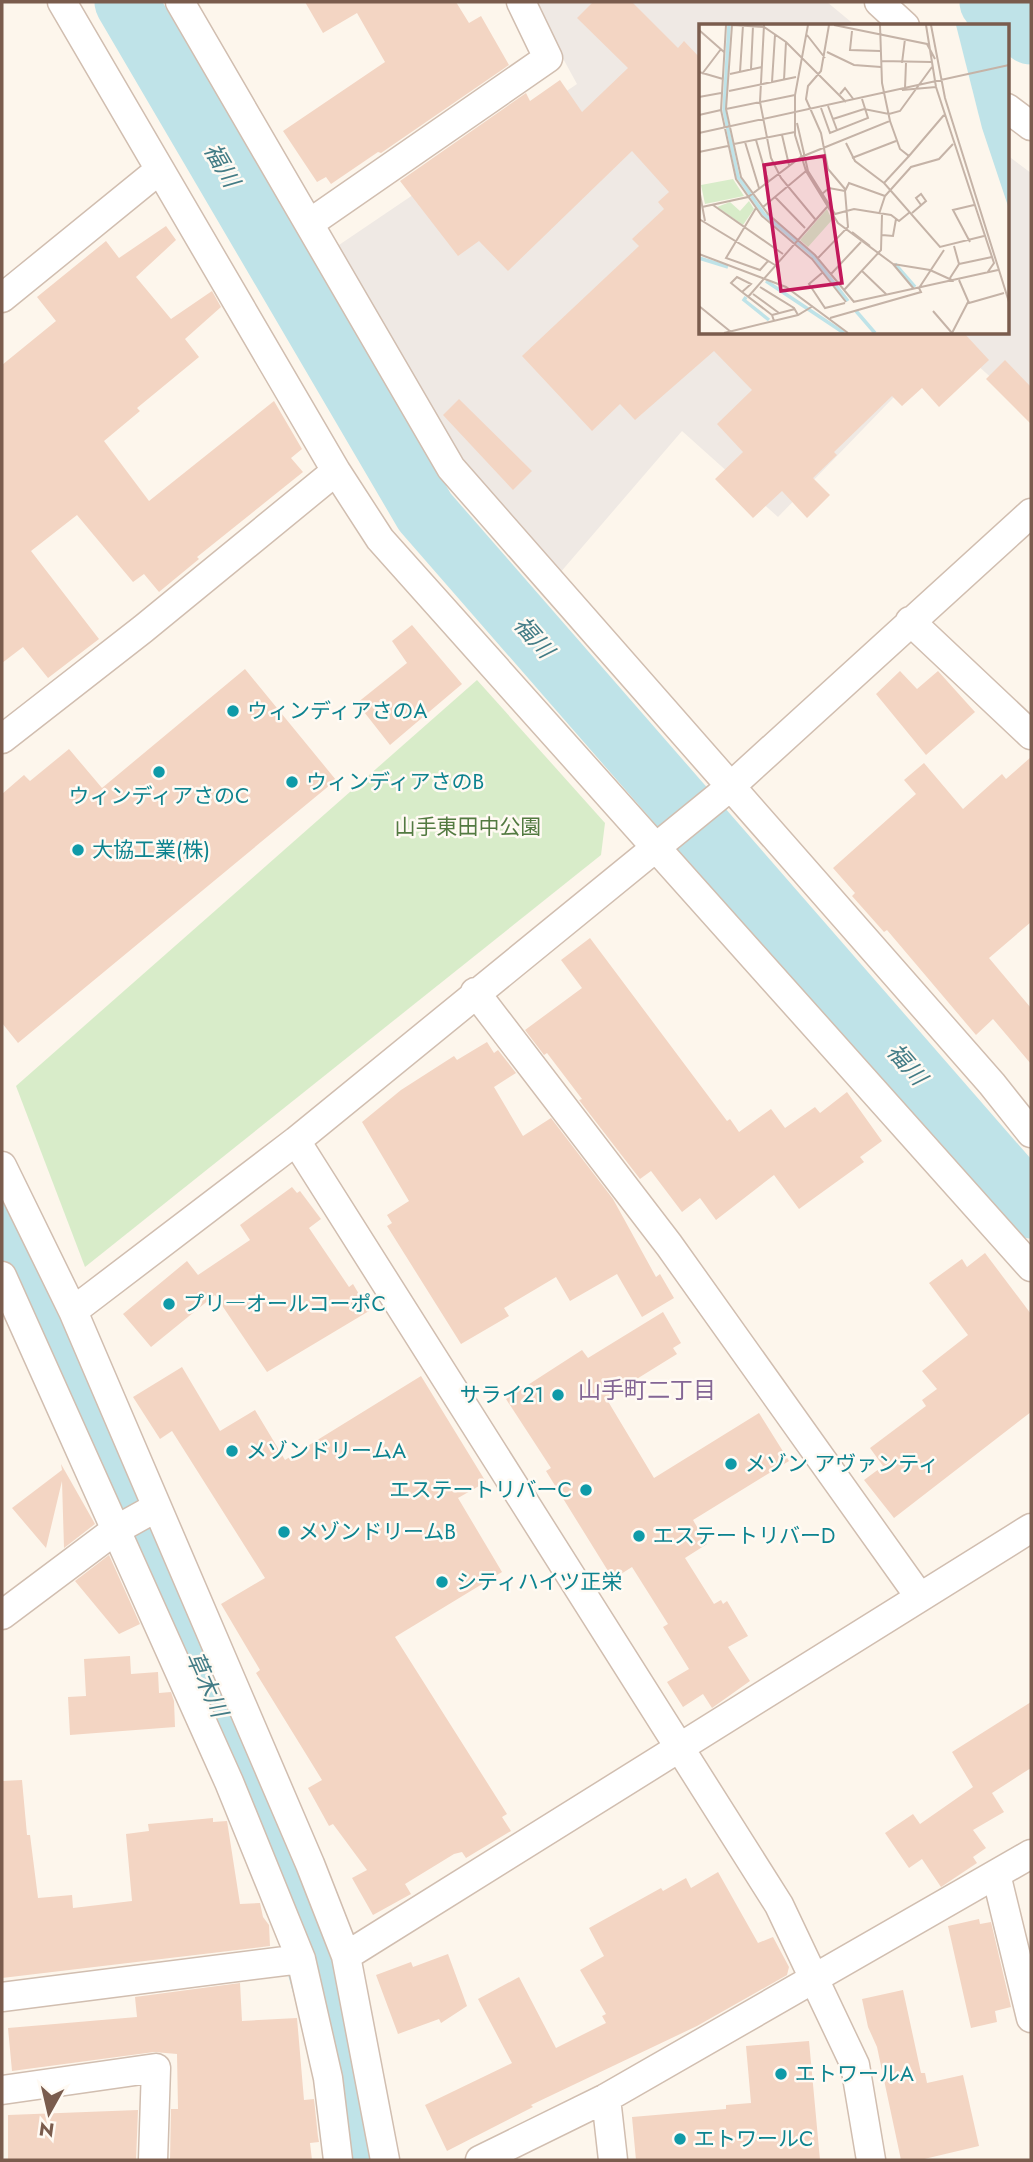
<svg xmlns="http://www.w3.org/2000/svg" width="1033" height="2162" font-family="Jost,'Noto Sans JP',sans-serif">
  <rect width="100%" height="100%" fill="#fdf6ec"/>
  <path fill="#efe9e4" d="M532,2H827L856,26H701V332H1007V155L1031,173V413L949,340L778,517L682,431L553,581L459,460L336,247L577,84Z"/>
  <path fill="#d8ecc9" d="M477,680L605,823L601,855L85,1267L16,1086Z"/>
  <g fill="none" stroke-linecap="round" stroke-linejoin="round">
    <path stroke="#bfe3e8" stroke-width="63" d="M126,2L425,512L1031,1207
      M991,2L1031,33
      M2,1224L287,1864C319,1962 346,2058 360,2160"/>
  </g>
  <path fill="#f3d5c3" d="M305,2H456L469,23L481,16L509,65L381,153L378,152L331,184L326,177L317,182L283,131L385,62L357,13L323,33Z
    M593,2H632L678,48L684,41L701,59V332H963L989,360L939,407L922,388L902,406L892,396L834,452L837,455L813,478L830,495L807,518L782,491L753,518L715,479L743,452L717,424L752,390L714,351L635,420L620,404L592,431L522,356L639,246L632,239L664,209L658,202L669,192L632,151L508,271L479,241L458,256L400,181L526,93L530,101L560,80L582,112L628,68L577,18Z
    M166,226L176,240L136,277L171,319L212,291L221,307L185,339L199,357L137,408L140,411L104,441L149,501L274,401L302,449L291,458L303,472L197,557L199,559L159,592L144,574L133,582L77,515L31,551L99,639L48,678L23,647L2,663V365L56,321L37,297L106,241L119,258Z
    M1005,360L1031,387V424L986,379Z
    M459,399L532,471L513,490L443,415Z
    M412,625L462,684L390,745L357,703L407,663L392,641Z
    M245,669L336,780L18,1043L2,1023V794L24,775L30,781L69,749L102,788Z
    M900,671L917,689L938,671L975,712L926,755L876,694Z
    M1031,757V922L989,958L1031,1008V1064L993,1019L976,1035L887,930L884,932L852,896L855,893L833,868L916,794L904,780L924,763L963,809L1002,774L1006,779Z
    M590,938L727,1121L730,1119L739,1132L771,1109L785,1128L815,1107L820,1113L847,1092L882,1141L860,1157L864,1162L799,1209L774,1175L716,1220L700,1198L682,1212L651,1171L640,1179L579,1100L582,1099L547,1053L544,1055L525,1030L582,988L561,960Z
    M487,1042L494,1053L498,1050L516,1073L494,1087L523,1136L551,1118L613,1199L656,1277L660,1274L674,1298L642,1317L617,1274L570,1301L556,1277L504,1308L509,1316L461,1344L387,1226L392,1223L387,1215L409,1201L362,1122L401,1090L454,1056L457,1060Z
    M292,1187L297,1193L300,1191L321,1219L309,1228L349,1287L353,1284L369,1311L267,1372L215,1295L151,1347L123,1314L187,1261L198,1275L250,1240L240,1225Z
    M985,1253L1031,1314V1412L894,1518L864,1480L883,1466L870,1448L926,1406L922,1400L937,1389L922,1371L968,1335L929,1283L962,1259L967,1267Z
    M663,1312L681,1343L673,1348L677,1354L606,1398L654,1478L759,1413L789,1461L693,1520L707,1544L685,1558L714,1604L721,1600L723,1604L727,1601L748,1636L728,1647L750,1681L712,1708L703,1694L683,1707L667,1682L689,1669L663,1627L668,1624L632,1567L613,1579L546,1471L551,1468L506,1399L582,1350L588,1358Z
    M182,1367L220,1431L255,1410L285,1460L421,1376L486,1482L458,1498L502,1572L395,1637L507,1814L502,1817L511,1831L466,1858L462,1852L454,1854L405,1884L411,1894L373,1915L352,1878L367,1870L333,1824L329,1826L308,1788L322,1780L256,1673L260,1670L221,1604L265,1578L172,1431L160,1439L133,1397Z
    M61,1464L95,1524L64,1548L62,1481L46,1548L12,1508L62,1470Z
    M109,1555L140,1624L119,1634L75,1581Z
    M130,1656L131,1674L158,1672L159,1693L171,1692L174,1701L175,1727L70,1735L68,1697L86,1696L84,1659Z
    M1031,1702V1768L992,1793L1004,1812L973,1830L986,1848L973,1857L977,1863L941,1887L922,1859L909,1868L885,1833L913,1814L920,1824L973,1787L952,1752Z
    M22,1780L27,1835H30L38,1898L72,1895L73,1908L132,1901L126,1834L149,1831L148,1824L213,1818V1822L227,1821L240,1904L260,1903L263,1917L269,1925L270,1946L2,1978V1781Z
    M718,1872L758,1943L773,1937L789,1967L787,1975L697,2026L531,2105L533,2107L447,2151L425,2105L512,2063L478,1999L519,1977L556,2048L606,2023L602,2016L606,2014L580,1970L604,1956L589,1928L661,1888L663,1891L686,1878L691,1888Z
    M979,1919L980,1924L991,1922L1011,2007L995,2011L997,2022L971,2028L948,1926Z
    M448,1954L467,2006L441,2023L439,2019L398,2034L376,1975L411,1962L413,1967Z
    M240,1983L242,2021L297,2018L304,2100L314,2099L318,2137L319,2142L310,2143L312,2160H170L171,2109H178L177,2054L154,2052L12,2071L8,2028L137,2017L135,1997Z
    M903,1990L921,2073H925L927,2083L963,2075L979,2146L920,2160H901L877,2047L868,2027L862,1999Z
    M809,2041L820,2160H636L632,2117L726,2109V2105L751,2103L746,2046Z
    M138,2110L136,2160H8V2115Z"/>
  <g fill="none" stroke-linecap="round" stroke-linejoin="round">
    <g stroke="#d1beb0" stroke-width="31">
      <path id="street" d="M62,2L336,471L380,539L1031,1267
        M180,2L451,468L992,1084L1031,1133
        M879,2L905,26
        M1007,108L1031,126
        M310,223L548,58L521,2
        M2,298L158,171
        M910,621L1031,735
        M2,739L143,629L336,471
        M475,992L669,1245L919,1596
        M296,1141L779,1905L855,2065L871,2160
        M2,1166L73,1311L310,1864L346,1956L385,2160
        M2,1276L229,1782L301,1959L328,2078L338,2160
        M73,1311L296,1141L730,787L1031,513
        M2,1615L114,1531L157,1507
        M996,1874L1031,2018
        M346,1956L1031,1528
        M2,1997L301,1959
        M2,2090L156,2068L153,2160
        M606,2098L613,2160
        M480,2160L606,2098L1031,1854"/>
    </g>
    <use href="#street" stroke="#fff" stroke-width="28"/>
  </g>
  <g fill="#0f9aa8" stroke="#fffaf3" stroke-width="2.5">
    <circle cx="233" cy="711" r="7"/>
    <circle cx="159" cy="772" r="7"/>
    <circle cx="292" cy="782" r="7"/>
    <circle cx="78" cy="850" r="7"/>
    <circle cx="169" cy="1304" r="7"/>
    <circle cx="558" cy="1395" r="7"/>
    <circle cx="232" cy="1451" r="7"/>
    <circle cx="731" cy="1464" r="7"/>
    <circle cx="586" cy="1490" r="7"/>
    <circle cx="284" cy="1532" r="7"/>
    <circle cx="639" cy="1536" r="7"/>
    <circle cx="442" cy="1582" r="7"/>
    <circle cx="781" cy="2074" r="7"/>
    <circle cx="680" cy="2139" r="7"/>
  </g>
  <g text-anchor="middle" stroke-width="5" stroke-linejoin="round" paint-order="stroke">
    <g font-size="21" fill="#0d838f" stroke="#fffaf3" text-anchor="start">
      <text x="247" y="718">ウィンディアさのA</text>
      <text x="306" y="789">ウィンディアさのB</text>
      <text x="159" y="803" text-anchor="middle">ウィンディアさのC</text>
      <text x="92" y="857">大協工業(株)</text>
      <text x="183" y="1311">プリ―オールコーポC</text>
      <text x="544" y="1402" text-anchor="end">サライ21</text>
      <text x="246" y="1458">メゾンドリームA</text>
      <text x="745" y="1471">メゾン アヴァンティ</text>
      <text x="572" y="1497" text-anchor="end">エステートリバーC</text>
      <text x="298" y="1539">メゾンドリームB</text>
      <text x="653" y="1543">エステートリバーD</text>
      <text x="456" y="1589">シティハイツ正栄</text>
      <text x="795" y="2081">エトワールA</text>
      <text x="694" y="2146">エトワールC</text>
    </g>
    <g font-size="21" fill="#537a41" stroke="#fffaf3">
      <text x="468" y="834">山手東田中公園</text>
    </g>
    <g font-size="23" font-style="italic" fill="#437c86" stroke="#fffaf3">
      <text transform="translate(222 165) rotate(60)" y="8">福川</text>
      <text transform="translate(534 637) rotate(49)" y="8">福川</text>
      <text transform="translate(907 1064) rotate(49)" y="8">福川</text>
      <text transform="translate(207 1684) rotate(66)" y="8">草木川</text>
    </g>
    <g font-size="23" fill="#846695" stroke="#fffaf3">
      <text x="647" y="1398">山手町二丁目</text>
    </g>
  </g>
  <g transform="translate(699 24)">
    <rect width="310" height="310" fill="#fdf6ec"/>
    <path d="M34,155L45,172L6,180L2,161ZM50,177L55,185L44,201L18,183L31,178L41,187ZM128,185L133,196L109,223L101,216Z" fill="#d8ecc9"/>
    <path d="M257,1H310V185L283,104Z" fill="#bfe3e8"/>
    <path fill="none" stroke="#bfe3e8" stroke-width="3.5" d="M30,1L25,86L39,153L65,190L114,232L149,277M0,234L29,243M196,240L216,263M67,257L145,309M47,273L45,276L70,296M157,287L176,309"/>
    <path fill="none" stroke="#c5b3a7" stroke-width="2" d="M27,1L22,86L37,155L63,192L113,235L147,278M33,1L27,85L42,153L69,190L116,231L155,278M33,1L65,3L87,18L147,78M65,1L61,78L72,134L82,154L116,195M109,1L96,71V111L107,147L139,199L194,240L215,265M130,1L122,47L109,62L107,75L122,109L129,145L146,165M135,1L228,20L236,35M227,1L237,63L295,239L288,249M232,1L246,74L310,278M0,6L25,28M153,7L151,26L181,27M108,11L126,34M128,28L155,41L182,43M182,37L232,38M203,39L206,15M52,45L54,2M0,48L24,55M41,48L44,1M3,50L22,25M31,50L63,43M85,56L87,18M73,58L76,11M206,64L207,39M203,66L237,63M30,67L97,53M141,70L146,64L155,76M0,73L22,69M129,82L138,106M122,84L131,109L169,94L163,75M27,85L96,71M0,91L22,86M134,95L165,85L190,90L201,87L233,43M191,97L201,125L210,132L245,91M98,99L109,147L136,190L155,185L192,191L200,197L211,188M0,109L310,41M83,111L90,141M57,116L69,157M46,118L60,164M147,119L156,137L185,159M35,120L96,108M0,128L29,122M210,132L185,159L241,223L285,212M153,134L197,117M0,165L6,197M123,170L130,164L146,167M76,173L106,204M14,181L84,230M3,183L49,173L102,133L191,97L183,59L181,1M64,183L107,147M57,184L27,234L61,246L69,237M213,189L227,177L222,170L217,174L222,181M180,190L186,172L212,143L240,135L254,120M0,195L76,241M153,208L171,222M183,211L194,212L197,195M271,218L254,186L275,181M0,230L87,263L149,309M119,234L149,203L146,167L150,159L186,172M194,240L231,246L255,257M260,240L293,233M163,247L188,271M123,249L110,260L126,284L146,279M132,250L162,218M251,254L260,240L255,222M260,256L270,279L305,269M61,263L95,284L99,291M145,266L182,226L183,191M43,268L52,260L38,253L32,259L43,268L73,291L75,297M54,270L80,289M49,273L128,183M154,278L299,246M0,282L32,308M234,287L253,309M73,291L96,285M131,294L222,268L220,264L245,226M25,309L99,291L114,282M253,309L269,278"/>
    <path fill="#c2185b" fill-opacity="0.15" stroke="#c2185b" stroke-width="3.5" d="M125,132L143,259L82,267L65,141Z"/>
    <rect width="310" height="310" fill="none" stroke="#7a5c4d" stroke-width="3.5"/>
  </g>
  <rect width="1033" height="2162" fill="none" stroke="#7a5c4d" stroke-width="7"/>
  <g transform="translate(49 2113) rotate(188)" stroke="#fffaf3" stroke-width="5" paint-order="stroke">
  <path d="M0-5L12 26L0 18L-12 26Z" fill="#7a5c4d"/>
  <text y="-10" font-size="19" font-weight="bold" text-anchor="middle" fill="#7a5c4d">N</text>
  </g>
</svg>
